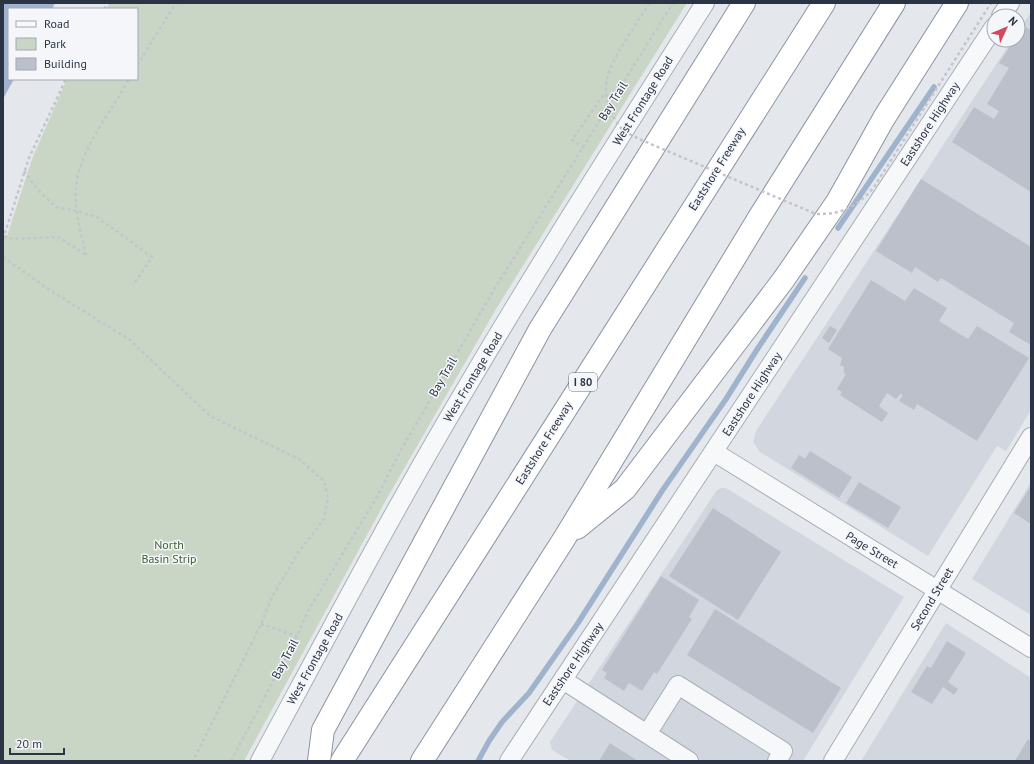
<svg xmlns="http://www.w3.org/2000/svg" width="1034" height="764" font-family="'PT Sans',sans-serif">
  <rect width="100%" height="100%" fill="#e4e7ec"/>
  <path fill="#d2d6de" d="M1031,12V410L1006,451L997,446L928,556L760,452L753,442L756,431L923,176L1012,40H1018V32Z
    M1031,482V615L972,579Z
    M721,488H726L904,597L803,761H571L552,750L550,742L717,490Z
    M946,623L1031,678V761H861Z"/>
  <path fill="#c9d6c5" d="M110,3H687L496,309L386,500L244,761H3V234L7,236L32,159L67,79H137V9H106Z"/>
  <path fill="#9fb4cc" d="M3,3H55L52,9H9V79H14L3,99Z"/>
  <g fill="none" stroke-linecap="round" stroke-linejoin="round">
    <path stroke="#9fb4cc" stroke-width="5.5" d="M838,228L934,87
      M478,761L489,741L502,722L529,693L578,623L662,491L726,399L758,348L805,278"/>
  </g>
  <path fill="#bbc0ca" d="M1023,26L1031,30V192L952,142L974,107L994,119L999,111L987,104L1009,68L999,63L1014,40H1018V34Z
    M921,179L1031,247V345L1009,332L1014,323L941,278L938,282L915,267L912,273L876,251Z
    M871,280L905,301L914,288L947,308L939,321L968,339L977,326L1029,358L977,441L917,404L914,410L899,401L903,395L900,394L896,399L887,393L879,406L888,413L882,422L840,395L842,392L837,389L846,374L844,373V367L840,365L842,358L828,349Z
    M830,326L837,330L829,343L822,338Z
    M810,451L852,477L839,498L791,468L799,455L805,459Z
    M859,482L901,507L888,528L846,503Z
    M1031,486V524L1014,513Z
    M713,508L781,552L738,620L669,576Z
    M661,576L699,600L689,617L692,619L657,674L654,672L642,691L629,683L624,691L604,678L607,673L602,670Z
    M715,609L841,688L813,733L687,655Z
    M947,641L966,653L948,682L958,689L954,695L943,687L932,704L911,692L927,666L931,668Z
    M1028,739L1031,741V761H1015Z
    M610,743L638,761H599Z"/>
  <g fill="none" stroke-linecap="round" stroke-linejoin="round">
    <g stroke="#a9aeb7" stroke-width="20">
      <path id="minor" d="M1001,16L1010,3
        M714,452L1031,648
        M563,680L689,761
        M647,734L678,685L783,751L777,761
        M260,761C327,637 393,511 465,390C542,259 624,131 705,3
        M509,761L994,27
        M833,761L1031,437"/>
    </g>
    <g stroke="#8b94a3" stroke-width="24">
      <path id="highway" d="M577,528L625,489L784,279L837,202L884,118L957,3
        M319,761L323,730L540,329L744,3
        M342,761L824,3
        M422,761L564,539L760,216L894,3"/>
    </g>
    <path stroke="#c2c5cb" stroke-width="2.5" stroke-dasharray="3 3" stroke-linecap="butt" d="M104,9L108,3
      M137,65L176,3
      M584,148L572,140L605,93
      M24,171L38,190L56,207L77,211L97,217L152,257L133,285
      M4,236L13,239L58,237L85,254
      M3,239L29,158L66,79
      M86,255C81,233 74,210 76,188C79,150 111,112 129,79
      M3,257L51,291L130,340L210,416L299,459L324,481L328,498L324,519L298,553L272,597L261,624L193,761
      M261,624L297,636
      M231,761L297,636L308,611L378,495L396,459L495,288L673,3"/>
    <use href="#minor" stroke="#f7f8fa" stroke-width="18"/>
    <use href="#highway" stroke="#fff" stroke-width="22"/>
    <path stroke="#c2c5cb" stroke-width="2.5" stroke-dasharray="3 3" stroke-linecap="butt" d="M649,3C638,22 611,59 607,79C603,95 611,118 623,130C627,133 634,136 639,139L816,214C842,215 858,206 874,187L991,3"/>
  </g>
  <g text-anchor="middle" stroke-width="3" stroke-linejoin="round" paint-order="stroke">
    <rect fill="#f4f6f9" stroke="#676e7b" stroke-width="1" x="569" y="373" width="28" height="18" rx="3"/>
    <g font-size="11" font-weight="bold" fill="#2b3445">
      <text x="583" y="386">I 80</text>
    </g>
    <g font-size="12" fill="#2b3445" stroke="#f4f6f9">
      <text transform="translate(613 101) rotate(-58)" y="4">Bay Trail</text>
      <text transform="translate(643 101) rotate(-58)" y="4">West Frontage Road</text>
      <text transform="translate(930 124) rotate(-57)" y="4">Eastshore Highway</text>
      <text transform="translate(717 169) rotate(-58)" y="4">Eastshore Freeway</text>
      <text transform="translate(443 377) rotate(-60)" y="4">Bay Trail</text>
      <text transform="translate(473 377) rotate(-59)" y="4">West Frontage Road</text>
      <text transform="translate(752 394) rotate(-57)" y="4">Eastshore Highway</text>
      <text transform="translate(544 443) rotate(-58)" y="4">Eastshore Freeway</text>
      <text transform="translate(872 550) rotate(31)" y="4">Page Street</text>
      <text transform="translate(932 599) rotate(-59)" y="4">Second Street</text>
      <text transform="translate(285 659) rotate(-62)" y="4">Bay Trail</text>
      <text transform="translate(315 659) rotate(-61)" y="4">West Frontage Road</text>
      <text transform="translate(573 664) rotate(-56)" y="4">Eastshore Highway</text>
    </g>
    <g font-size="12" fill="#3f6138" stroke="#f4f6f9">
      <text x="169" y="549">North<tspan x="169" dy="14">Basin Strip</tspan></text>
    </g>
  </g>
  <rect width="1034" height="764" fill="none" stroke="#2b3445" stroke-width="8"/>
  <rect x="8" y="8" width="130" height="72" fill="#f4f6f9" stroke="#a4a8b1"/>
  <rect x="16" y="21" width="20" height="6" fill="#f7f8fa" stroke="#a4a8b1"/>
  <text x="44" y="28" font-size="12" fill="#2b3445">Road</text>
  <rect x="16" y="38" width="20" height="12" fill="#c9d6c5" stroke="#a4a8b1"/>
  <text x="44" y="48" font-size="12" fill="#2b3445">Park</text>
  <rect x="16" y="58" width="20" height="12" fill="#bbc0ca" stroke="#a4a8b1"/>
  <text x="44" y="68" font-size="12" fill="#2b3445">Building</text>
  <g transform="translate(1006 28) rotate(46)"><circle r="19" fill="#f4f6f9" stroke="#a4a8b1"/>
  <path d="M0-3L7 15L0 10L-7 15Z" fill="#d1495b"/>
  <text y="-6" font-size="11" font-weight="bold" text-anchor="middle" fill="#2b3445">N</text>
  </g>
  <path d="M10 748v6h54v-6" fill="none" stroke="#2b3445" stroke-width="2"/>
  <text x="16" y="748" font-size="12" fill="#2b3445" stroke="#f4f6f9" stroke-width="3" paint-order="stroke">20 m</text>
</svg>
